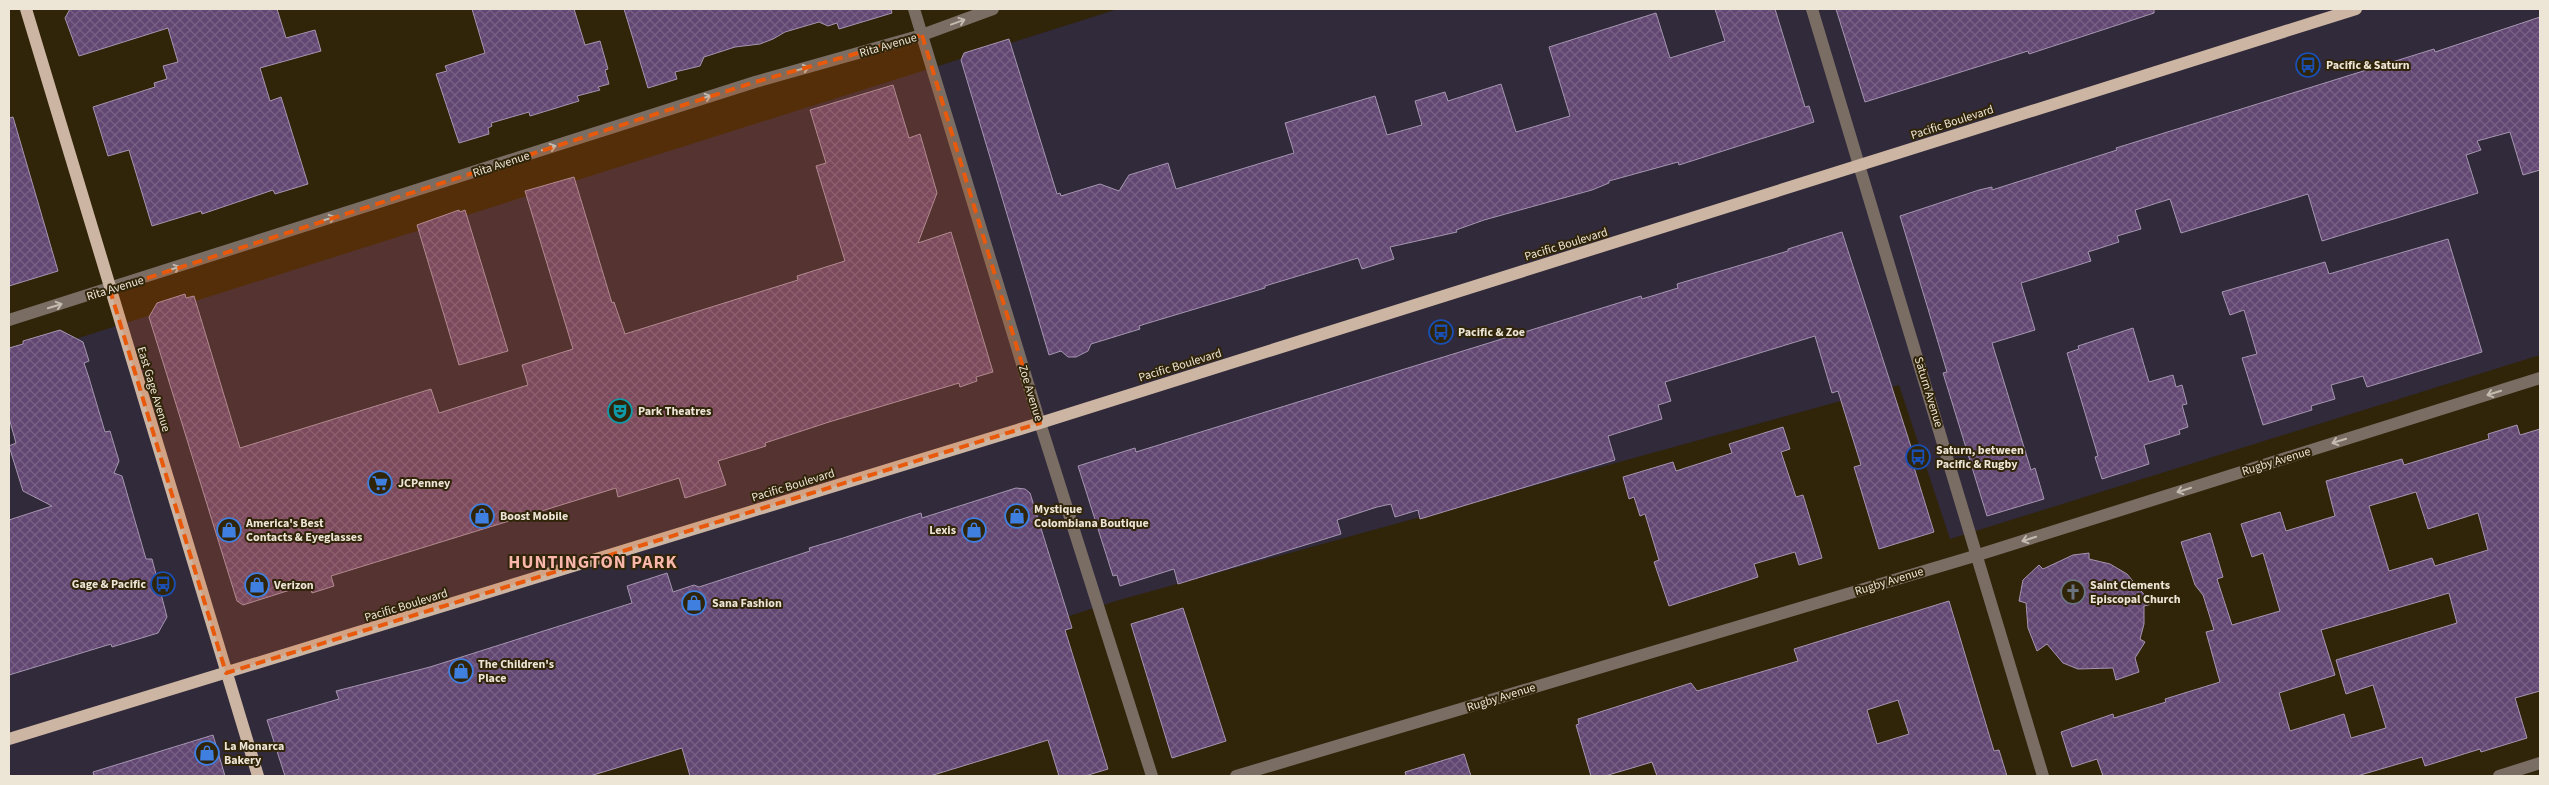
<svg xmlns="http://www.w3.org/2000/svg" width="2549" height="785" font-family="'Source Sans 3',sans-serif">
  <defs>
    <pattern id="building-cross-hatch" width="8" height="8" patternUnits="userSpaceOnUse" patternTransform="scale(1.25)"><rect width="8" height="8" fill="#614772"/><path d="M0 0l8 8M0 8l8-8" fill="none" stroke="#786185"/></pattern>
  </defs>
  <rect width="100%" height="100%" fill="#302409"/>
  <path fill="#312a3a" d="M1118,9H2540V355L1950,539L1899,385L1119,600L571,776H9V360Z"/>
  <path fill="url(#building-cross-hatch)" stroke="#a595b1" fill-rule="evenodd" d="M70,9H277L286,38L315,30L321,51L260,68L270,101L281,97L308,184L275,194L273,190L202,214L201,211L152,226L129,150L108,156L93,107L155,87L154,83L167,79L163,66L178,62L168,28L79,56L65,18Z
    M472,9H574L585,45L600,41L608,69L605,70L609,84L598,87L600,90L577,96L579,101L530,116L529,112L491,123L492,126L488,128L489,134L459,143L436,74L447,71L445,66L485,53Z
    M624,9H891L892,13L839,29L837,23L828,26L819,22L785,32L773,39L760,44L735,47L704,57L700,66L675,72L677,79L648,88Z
    M1715,9H1775L1805,107L1809,106L1814,122L1679,165L1678,162L1609,181V183L1592,190L1484,220L1456,230L1457,232L1390,247L1394,259L1362,269L1358,258L1265,286V288L1145,324L1139,326L1140,329L1091,344L1088,351L1076,357H1068L1061,351L1049,355L961,60L964,53L1009,39L1057,194L1060,193L1061,196L1100,184L1119,191L1129,175L1168,163L1176,189L1294,153L1285,123L1375,96L1387,135L1422,125L1415,101L1445,92L1448,101L1501,84L1516,132L1570,116L1549,47L1656,13L1670,58L1725,41Z
    M1836,9H2154V13L2029,54L2028,51L1865,102Z
    M2540,17V170L2523,175L2510,132L2477,141L2481,150L2466,155L2478,193L2322,241L2308,194L2181,233L2170,199L2135,210L2141,229L2117,236L2119,242L2088,252L2091,261L2021,283L2035,330L1992,343L2031,470L2035,468L2044,499L1987,516L1943,373L1947,372L1900,216L1979,190L1992,187V190L2117,150L2116,148L2434,49L2435,52Z
    M893,85L909,138L920,134L937,193L918,243L951,232L993,372L976,377L977,381L960,387L959,383L829,422L765,443L766,446L718,461L726,485L685,498L679,478L618,497L616,488L331,576L334,586L312,593L309,584L243,605L237,601L149,317L157,303L185,294L186,298L194,296L240,448L431,389L439,413L528,385L522,365L573,349L525,191L574,177L612,303L614,302L625,334L798,280L797,276L845,261L816,166L826,163L810,110Z
    M13,117L58,271L9,286V118Z
    M459,210L460,212L465,210L508,351L459,365L417,225Z
    M1842,232L1912,450L1909,451L1934,532L1879,549L1854,467L1861,465L1838,391L1832,393L1815,336L1665,382L1671,401L1658,405L1662,419L1608,436L1615,460L1420,519L1418,510L1395,517L1391,504L1377,507L1337,520L1341,534L1178,584L1174,569L1120,586L1117,575L1113,576L1078,466L1135,448L1136,452L1641,296L1642,299L1678,288L1677,284L1788,251V249Z
    M2448,239L2482,352L2367,387L2363,376L2331,385L2335,399L2311,406L2312,410L2263,425L2242,358L2257,354L2244,310L2230,315L2222,292L2325,262L2329,274Z
    M2133,328L2149,382L2173,375L2176,387L2182,385L2187,404L2182,405L2188,427L2179,430L2180,434L2144,445L2149,464L2102,479L2095,457L2098,456L2067,353L2079,349L2078,346Z
    M60,330L83,342L89,361L84,363L89,378L105,432L110,431L119,461L114,473L122,476L146,559H152L167,617L158,633L112,647L111,644L9,675V520L52,506L23,491L9,446L16,443L9,418V348L23,344V341Z
    M2517,425L2520,435L2540,429V691L2515,698L2527,738L2481,752L2480,749L2425,766L2422,757L2357,776H2103L2097,759L2072,767L2061,732L2113,714L2114,718L2166,702L2165,699L2220,682L2206,632L2214,630L2203,595L2195,585L2181,542L2210,533L2223,577L2217,579L2232,625L2280,611L2263,553L2252,557L2241,524L2280,512L2286,531L2335,516L2326,481L2402,459L2404,465L2489,439L2488,434ZM2416,492L2428,529L2478,513L2488,550L2435,566L2432,558L2389,571L2369,506ZM2449,593L2457,623L2336,660L2346,694L2373,685L2386,728L2351,738L2344,714L2290,731L2279,693L2335,675L2321,630Z
    M1783,427L1790,449L1781,452L1796,497L1803,495L1822,558L1799,565L1795,552L1754,564L1758,577L1669,606L1654,562L1659,560L1645,514L1640,516L1634,497L1629,499L1623,477L1673,462L1676,471L1732,453L1729,444Z
    M1016,488L1025,489L1030,493L1072,628L1065,630L1108,769L1085,776H1059L1048,740L930,776H690L682,748L590,776H285L267,720L339,699L336,691L430,667L632,603L627,586L667,573L673,592L694,585L699,587L810,551L809,548L843,538L921,513L922,518Z
    M2089,553V559L2110,564L2127,574L2152,604L2144,606V624L2140,639L2145,642L2135,658L2139,672L2116,680L2113,668L2078,669L2063,663L2047,644L2037,651L2028,628L2026,603L2019,601L2023,580L2039,565L2043,569L2073,555Z
    M1949,601L1994,751L1999,750L2007,776H1657L1652,762L1605,776H1591L1576,725L1579,724L1578,719L1691,683L1697,691L1798,661L1794,649ZM1898,700L1909,734L1877,744L1867,710Z
    M1183,608L1226,741L1172,758L1131,624Z
    M213,735L225,776H94L93,772Z
    M1464,754L1471,776H1406L1405,772Z"/>
  <g fill="none" stroke-linecap="round" stroke-linejoin="round">
    <path stroke="#796d64" stroke-width="12" d="M914,9L1040,423L1152,776
      M1812,9L2043,776
      M9,320L755,82L922,35L993,9
      M1236,776L1978,555L2540,378
      M2499,776L2540,763"/>
    <path stroke="#ccb5a2" stroke-width="12" d="M26,9L258,776
      M9,739L1040,423L2356,9"/>
  </g>
  <defs><path id="oneway-shaft" d="M-6 0H5M1.5-3L5.5 0L1.5 3" fill="none" stroke-width="1.6" stroke-linecap="round" stroke-linejoin="round" transform="scale(1.25)"/></defs>
  <g stroke="#c4bbae">
    <use href="#oneway-shaft" transform="translate(958 22) rotate(-20)"/>
    <use href="#oneway-shaft" transform="translate(802 69) rotate(-16)"/>
    <use href="#oneway-shaft" transform="translate(704 98) rotate(-18)"/>
    <use href="#oneway-shaft" transform="translate(549 148) rotate(-18)"/>
    <use href="#oneway-shaft" transform="translate(328 219) rotate(-18)"/>
    <use href="#oneway-shaft" transform="translate(173 269) rotate(-18)"/>
    <use href="#oneway-shaft" transform="translate(55 306) rotate(-17)"/>
    <use href="#oneway-shaft" transform="translate(2494 393) rotate(163)"/>
    <use href="#oneway-shaft" transform="translate(2339 441) rotate(163)"/>
    <use href="#oneway-shaft" transform="translate(2184 490) rotate(162)"/>
    <use href="#oneway-shaft" transform="translate(2029 539) rotate(162)"/>
  </g>
  <path fill="#e8590c" fill-opacity="0.2" stroke="#e8590c" stroke-width="4" stroke-dasharray="10 6" stroke-linejoin="round" d="M922,35L1040,423L226,673L110,290L755,82Z"/>
  <defs>
    <g id="bus-ring" transform="scale(1.25)"><circle r="9.5" fill="#302409" stroke="#1a4fb4" stroke-width="1.5"/><path d="M-5-6H5V4H4V6H2V4H-2V6H-4V4H-5ZM-3.5-4V0h7V-4ZM-3.5 1.2v1.5H-2V1.2ZM2 1.2v1.5H3.5V1.2Z" fill="#1a4fb4"/></g>
    <g id="theatre-ring" transform="scale(1.25)"><circle r="9.5" fill="#302409" stroke="#0f9aa8" stroke-width="1.5"/><path d="M-5-5.5Q0-4 5-5.5V0Q5 5 0 6Q-5 5-5 0ZM-3.3-2.5H-1v1.5H-3.3ZM1-2.5H3.3v1.5H1ZM-2.8 1Q0 5.5 2.8 1Z" fill="#0f9aa8"/></g>
    <g id="supermarket-ring" transform="scale(1.25)"><circle r="9.5" fill="#302409" stroke="#3f7fe0" stroke-width="1.5"/><path d="M-6-5.5h2.5l.6 2H6L4.5 2H-2.5L-4.4-4H-6ZM-1.5 3.2a1.3 1.3 0 1 0 .1 0ZM3 3.2a1.3 1.3 0 1 0 .1 0Z" fill="#3f7fe0"/></g>
    <g id="shop-ring" transform="scale(1.25)"><circle r="9.5" fill="#302409" stroke="#3f7fe0" stroke-width="1.5"/><path d="M-5-2.5h2.3a2.7 3.5 0 0 1 5.4 0H5L5.5 6h-11ZM-1.5-2.5h3a1.5 2.3 0 0 0-3 0Z" fill="#3f7fe0"/></g>
    <g id="church-ring" transform="scale(1.25)"><circle r="9.5" fill="#302409" stroke="#6b7280" stroke-width="1.5"/><path d="M-1.2-6h2.4v3.5h3.3v2.4h-3.3V6h-2.4V-.1h-3.3v-2.4h3.3Z" fill="#6b7280"/></g>
  </defs>
  <g fill-rule="evenodd">
    <use href="#bus-ring" x="2308" y="65"/>
    <use href="#bus-ring" x="1441" y="332"/>
    <use href="#theatre-ring" x="620" y="411"/>
    <use href="#bus-ring" x="1918" y="457"/>
    <use href="#supermarket-ring" x="380" y="483"/>
    <use href="#shop-ring" x="482" y="516"/>
    <use href="#shop-ring" x="1017" y="516"/>
    <use href="#shop-ring" x="229" y="530"/>
    <use href="#shop-ring" x="974" y="530"/>
    <use href="#bus-ring" x="163" y="584"/>
    <use href="#shop-ring" x="257" y="585"/>
    <use href="#church-ring" x="2073" y="592"/>
    <use href="#shop-ring" x="694" y="603"/>
    <use href="#shop-ring" x="461" y="671"/>
    <use href="#shop-ring" x="207" y="753"/>
  </g>
  <g text-anchor="middle" stroke-width="4" stroke-linejoin="round" paint-order="stroke">
    <g font-size="12" fill="#ede5d6" stroke="#302409">
      <text transform="translate(888 45) rotate(-16)" y="4">Rita Avenue</text>
      <text transform="translate(1952 122) rotate(-18)" y="4">Pacific Boulevard</text>
      <text transform="translate(501 164) rotate(-18)" y="4">Rita Avenue</text>
      <text transform="translate(1566 244) rotate(-17)" y="4">Pacific Boulevard</text>
      <text transform="translate(115 288) rotate(-17)" y="4">Rita Avenue</text>
      <text transform="translate(1180 365) rotate(-17)" y="4">Pacific Boulevard</text>
      <text transform="translate(154 389) rotate(73)" y="4">East Gage Avenue</text>
      <text transform="translate(1929 392) rotate(73)" y="4">Saturn Avenue</text>
      <text transform="translate(1031 393) rotate(73)" y="4">Zoe Avenue</text>
      <text transform="translate(2276 461) rotate(-17)" y="4">Rugby Avenue</text>
      <text transform="translate(793 485) rotate(-17)" y="4">Pacific Boulevard</text>
      <text transform="translate(1889 581) rotate(-17)" y="4">Rugby Avenue</text>
      <text transform="translate(406 605) rotate(-17)" y="4">Pacific Boulevard</text>
      <text transform="translate(1501 697) rotate(-17)" y="4">Rugby Avenue</text>
    </g>
    <g font-size="12" font-weight="bold" fill="#ede5d6" stroke="#302409" text-anchor="start">
      <text x="2326" y="69">Pacific &amp; Saturn</text>
      <text x="1458" y="336">Pacific &amp; Zoe</text>
      <text x="638" y="415">Park Theatres</text>
      <text x="1936" y="454">Saturn, between<tspan x="1936" dy="14">Pacific &amp; Rugby</tspan></text>
      <text x="398" y="487">JCPenney</text>
      <text x="1034" y="513">Mystique<tspan x="1034" dy="14">Colombiana Boutique</tspan></text>
      <text x="500" y="520">Boost Mobile</text>
      <text x="246" y="527">America's Best<tspan x="246" dy="14">Contacts &amp; Eyeglasses</tspan></text>
      <text x="956" y="534" text-anchor="end">Lexis</text>
      <text x="146" y="588" text-anchor="end">Gage &amp; Pacific</text>
      <text x="274" y="589">Verizon</text>
      <text x="2090" y="589">Saint Clements<tspan x="2090" dy="14">Episcopal Church</tspan></text>
      <text x="712" y="607">Sana Fashion</text>
      <text x="478" y="668">The Children's<tspan x="478" dy="14">Place</tspan></text>
      <text x="224" y="750">La Monarca<tspan x="224" dy="14">Bakery</tspan></text>
    </g>
    <g font-size="18" font-weight="bold" letter-spacing="1" fill="#f9b6aa" stroke="#302409">
      <text x="593" y="568">HUNTINGTON PARK</text>
    </g>
  </g>
  <rect width="2549" height="785" fill="none" stroke="#ede5d6" stroke-width="20"/>
</svg>
